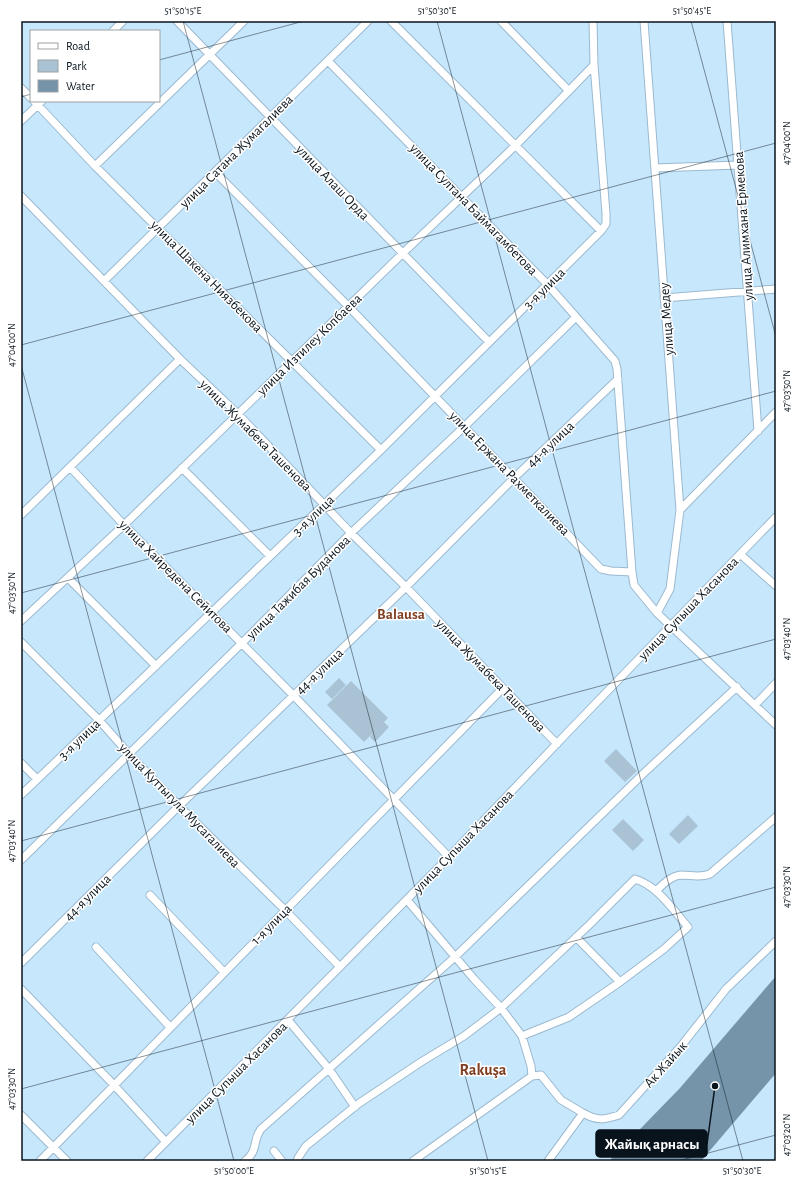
<svg xmlns="http://www.w3.org/2000/svg" width="797" height="1182" font-family="'Alegreya Sans',sans-serif">
  <rect width="100%" height="100%" fill="#c7e7fd"/>
  <path fill="#aac3d4" d="M339,678L346,685L332,699L325,692Z
    M351,681L388,718L384,722L389,727L375,742L370,737L374,732L364,742L327,705Z
    M616,749L637,771L625,782L604,761Z
    M688,815L698,826L679,844L669,834Z
    M623,819L644,840L633,851L612,830Z"/>
  <path fill="#7594a9" d="M776,976V1073L701,1161H609L680,1088Z"/>
  <g fill="none" stroke-linecap="round" stroke-linejoin="round">
    <g stroke="#9bb9cf" stroke-width="9">
      <path id="minor" d="M177,21L489,342
        M391,21L601,231
        M501,21L569,91
        M644,21L680,510L670,589L657,613
        M727,21L758,431
        M113,31L123,21
        M328,61L548,285L615,361L617,369L632,572
        M21,88L31,98
        M34,101L95,166L381,450
        M21,121L42,101
        M95,166L244,21
        M655,168L738,165
        M215,172L349,307L601,569L611,571L632,572L634,585L657,613L776,725
        M21,196L180,359L238,414L351,533L406,587L503,688L557,744
        M104,281L368,21
        M664,298L776,289
        M70,467L124,525L293,695L449,857
        M182,468L270,556
        M680,510L776,412
        M21,515L180,359
        M740,554L776,586
        M68,578L156,666
        M21,621L124,525L402,254L516,145L594,65
        M21,642L99,720L129,754L179,806L285,910L340,967
        M755,705L776,683
        M21,763L37,779
        M21,795L381,450L601,231L606,224V213L594,65L593,21
        M21,860L242,643L351,533L465,426L576,317
        M656,891C663,884 671,876 681,875C691,875 700,878 710,874L776,817
        M150,895L224,972
        M407,900L474,979L501,1008L522,1036L531,1066L532,1076L413,1161
        M576,937L620,982
        M96,947L170,1027
        M21,963L179,806L406,587L514,478L618,379
        M21,989L114,1085L166,1142
        M288,1020L329,1069L355,1107
        M532,1076L541,1075L561,1100L583,1113
        M21,1115L67,1161
        M274,1151L282,1161
        M40,1161L503,688
        M147,1161L449,857L567,733L776,517
        M245,1161C259,1150 252,1141 261,1129L455,957L645,772L737,687
        M297,1161L298,1158L306,1146L358,1104L421,1062L464,1036L501,1008L588,926L635,879C658,886 673,910 688,927L664,949L620,982L569,1017L522,1036
        M548,1161L583,1113C597,1121 604,1120 619,1115L682,1045L726,989L776,941"/>
    </g>
    <use href="#minor" stroke="#fff" stroke-width="7"/>
  </g>
  <path fill="none" stroke="#08131b" stroke-width="1" stroke-opacity="0.45" d="M183,21L488,1161M437,21L743,1161M691,21L776,337M159,60L304,21M21,97L31,94M21,345L776,143M21,365L234,1161M21,593L776,391M21,841L776,639M21,1089L776,887M678,1161L776,1135"/>
  <g text-anchor="middle" stroke-width="3" stroke-linejoin="round" paint-order="stroke">
    <g font-size="14" fill="#08131b" stroke="#fff">
      <text transform="translate(236 151) rotate(-45)" y="5">улица Сатана Жумагалиева</text>
      <text transform="translate(333 182) rotate(46)" y="5">улица Алаш Орда</text>
      <text transform="translate(474 209) rotate(46)" y="5">улица Султана Баймагамбетова</text>
      <text transform="translate(743 226) rotate(-94)" y="5">улица Алимхана Ермекова</text>
      <text transform="translate(207 276) rotate(45)" y="5">улица Шакена Ниязбекова</text>
      <text transform="translate(544 288) rotate(-45)" y="5">3-я улица</text>
      <text transform="translate(666 319) rotate(-94)" y="5">улица Медеу</text>
      <text transform="translate(309 344) rotate(-44)" y="5">улица Изтилеу Копбаева</text>
      <text transform="translate(256 435) rotate(45)" y="5">улица Жумабека Ташенова</text>
      <text transform="translate(550 444) rotate(-44)" y="5">44-я улица</text>
      <text transform="translate(510 473) rotate(46)" y="5">улица Ержана Рахметкалиева</text>
      <text transform="translate(313 515) rotate(-44)" y="5">3-я улица</text>
      <text transform="translate(176 576) rotate(45)" y="5">улица Хайредена Сейитова</text>
      <text transform="translate(298 587) rotate(-45)" y="5">улица Тажибая Буданова</text>
      <text transform="translate(688 608) rotate(-46)" y="5">улица Супыша Хасанова</text>
      <text transform="translate(319 671) rotate(-44)" y="5">44-я улица</text>
      <text transform="translate(491 675) rotate(46)" y="5">улица Жумабека Ташенова</text>
      <text transform="translate(79 739) rotate(-44)" y="5">3-я улица</text>
      <text transform="translate(180 805) rotate(46)" y="5">улица Куттыгула Мусагалиева</text>
      <text transform="translate(463 841) rotate(-46)" y="5">улица Супыша Хасанова</text>
      <text transform="translate(87 897) rotate(-45)" y="5">44-я улица</text>
      <text transform="translate(271 924) rotate(-45)" y="5">1-я улица</text>
      <text transform="translate(665 1064) rotate(-48)" y="5">Ак Жайык</text>
      <text transform="translate(236 1072) rotate(-45)" y="5">улица Супыша Хасанова</text>
    </g>
    <g font-size="15" font-weight="bold" fill="#803f22" stroke="#fff">
      <text x="401" y="619">Balausa</text>
    </g>
    <g font-size="16" font-weight="bold" fill="#803f22" stroke="#fff">
      <text x="483" y="1075">Rakuşa</text>
    </g>
  </g>
  <path fill="none" stroke="#08131b" stroke-width="1.5" d="M715 1086L707 1144"/>
  <circle fill="#08131b" stroke="#fff" stroke-width="1.5" cx="715" cy="1086" r="4"/>
  <rect fill="#08131b" stroke="#08131b" stroke-width="1.5" x="596" y="1130" width="111" height="27" rx="4"/>
  <g font-size="15" text-anchor="middle" font-weight="bold" fill="#fff">
    <text x="652" y="1149">Жайық арнасы</text>
  </g>
  <rect width="797" height="1182" fill="none" stroke="#ffffff" stroke-width="44"/>
  <rect x="30" y="30" width="130" height="72" fill="#ffffff" stroke="#9ca1a4"/>
  <rect x="38" y="43" width="20" height="6" fill="#ffffff" stroke="#9ca1a4"/>
  <text x="66" y="50" font-size="12" fill="#08131b">Road</text>
  <rect x="38" y="60" width="20" height="12" fill="#aac3d4" stroke="#9ca1a4"/>
  <text x="66" y="70" font-size="12" fill="#08131b">Park</text>
  <rect x="38" y="80" width="20" height="12" fill="#7594a9" stroke="#9ca1a4"/>
  <text x="66" y="90" font-size="12" fill="#08131b">Water</text>
  <rect x="22" y="22" width="753" height="1138" fill="none" stroke="#08131b" stroke-width="1.5"/>
  <g font-size="10" text-anchor="middle" fill="#08131b">
    <text x="183" y="14">51°50'15"E</text>
    <text x="437" y="14">51°50'30"E</text>
    <text x="692" y="14">51°50'45"E</text>
    <text transform="translate(786 143) rotate(-90)" y="4">47°04'00"N</text>
    <text transform="translate(11 345) rotate(-90)" y="4">47°04'00"N</text>
    <text transform="translate(786 391) rotate(-90)" y="4">47°03'50"N</text>
    <text transform="translate(11 593) rotate(-90)" y="4">47°03'50"N</text>
    <text transform="translate(786 639) rotate(-90)" y="4">47°03'40"N</text>
    <text transform="translate(11 841) rotate(-90)" y="4">47°03'40"N</text>
    <text transform="translate(786 887) rotate(-90)" y="4">47°03'30"N</text>
    <text transform="translate(11 1089) rotate(-90)" y="4">47°03'30"N</text>
    <text transform="translate(786 1135) rotate(-90)" y="4">47°03'20"N</text>
    <text x="234" y="1174">51°50'00"E</text>
    <text x="488" y="1174">51°50'15"E</text>
    <text x="742" y="1174">51°50'30"E</text>
  </g>
</svg>
